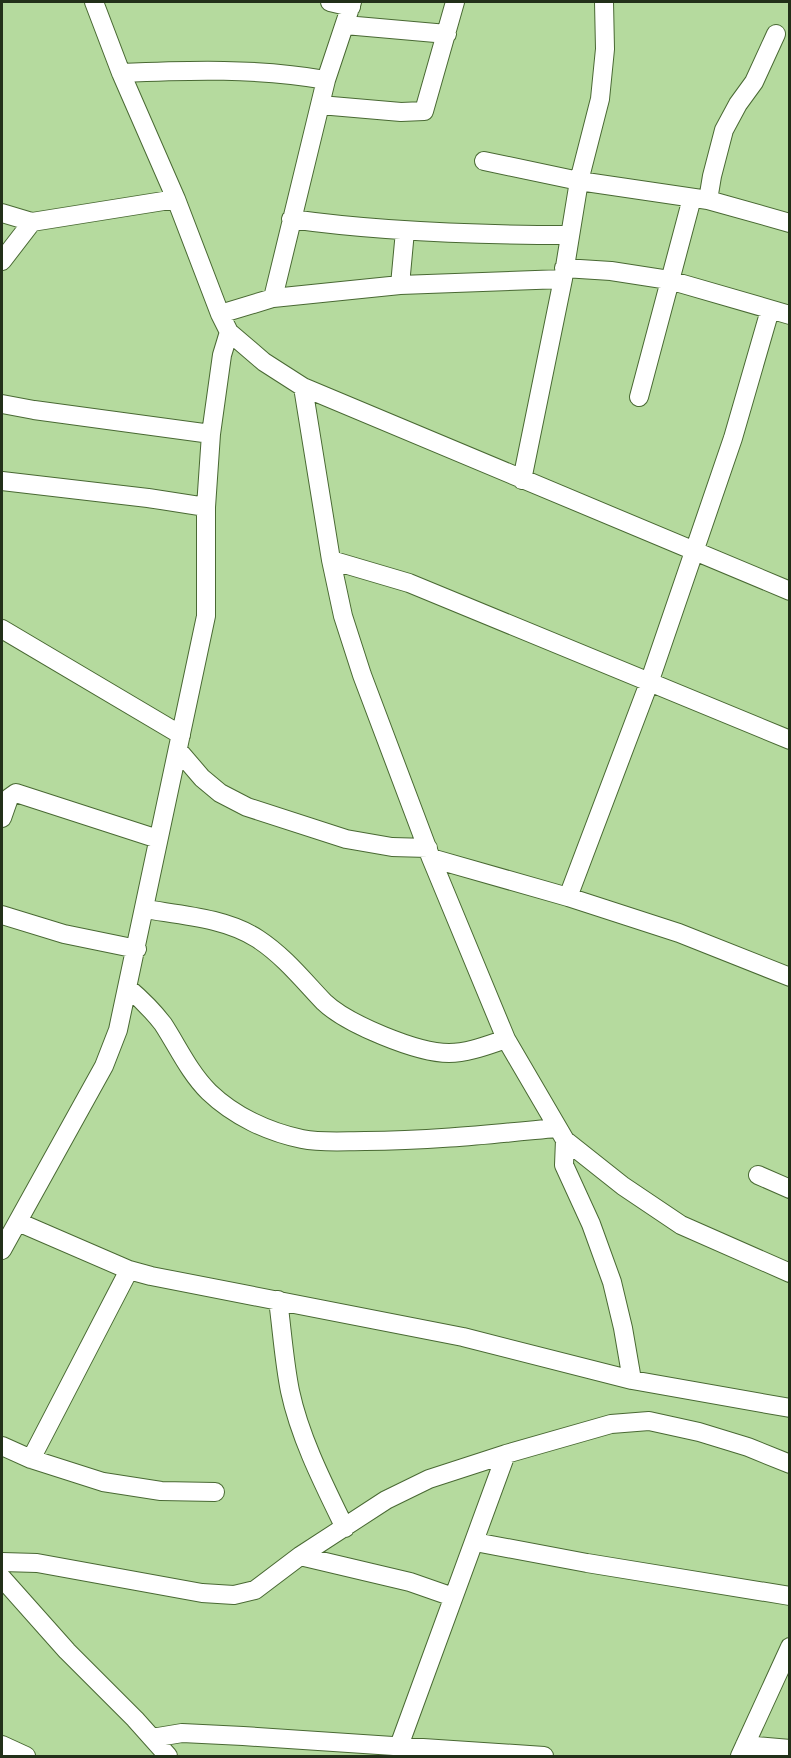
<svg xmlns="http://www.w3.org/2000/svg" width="791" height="1758" font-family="'PT Sans Narrow',sans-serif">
  <rect width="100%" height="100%" fill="#b5da9e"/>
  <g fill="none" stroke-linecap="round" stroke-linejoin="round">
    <g stroke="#496933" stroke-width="20">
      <path id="minor" d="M94,2L121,73L176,199L220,314L229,332L264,362L303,387L790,591
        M330,2L351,7
        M345,25L447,34
        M121,73C190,70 258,68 326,80
        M320,105L401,112L424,111L455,2
        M484,161L579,181L708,200L790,223
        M708,200L712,176L724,130L738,104L754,82L776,34
        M2,213L32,222L176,199
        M291,219C383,232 476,235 569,235
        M2,261L32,222
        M564,268L611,271L669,280L790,315
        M400,285L405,231
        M273,298L326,80L352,2
        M220,314L273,298L400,285L563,279
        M303,387L331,560L343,616L362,675L431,858L506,1039L565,1140L623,1186L681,1225L790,1273
        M639,397L692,198
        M2,404L34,410L211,434
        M522,480L563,279L579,181L600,99L605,49L604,2
        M2,481L148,498L206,507
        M331,560L409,583L790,740
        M2,629L181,735
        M178,750L202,778L220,793L247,807L346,839L392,847L428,848
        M2,818L9,798L16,793L158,839
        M431,858L568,897L679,933L790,977
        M568,897L649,683L733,438L770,310
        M145,909C181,915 226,918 258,939C284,956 303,980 324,1002C347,1024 417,1053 449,1053C468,1053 488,1045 506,1039
        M2,915L64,934L137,949
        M128,988C141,999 153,1011 163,1024C178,1047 189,1072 209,1092C234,1116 268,1132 302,1139C322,1143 344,1141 365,1141C429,1141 493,1134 556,1128
        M565,1140L564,1165L591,1224L612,1282L623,1328L632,1380
        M758,1175L790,1189
        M18,1222L129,1270L151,1276L463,1337L632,1380L790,1408
        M2,1250L104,1066L118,1030L206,616V507L211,434L222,355L229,332
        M278,1300C282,1330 284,1361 290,1391C300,1438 324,1485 345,1528
        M2,1446L31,1459L103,1482L161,1491L215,1492
        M31,1459L129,1270
        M475,1542L587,1563L790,1596
        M300,1556L410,1582L453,1597
        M2,1562L37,1563L202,1593L234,1595L255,1590L300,1556L386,1500L429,1479L506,1454L611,1424L649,1421L699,1432L748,1447L790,1464
        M2,1578L67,1651L135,1719L168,1756
        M152,1738L182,1733L243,1736L544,1756
        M2,1745L26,1756
        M745,1745L790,1749
        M399,1746L506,1454
        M740,1756L790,1647"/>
    </g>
    <use href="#minor" stroke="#fff" stroke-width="18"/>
  </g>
  <rect width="791" height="1758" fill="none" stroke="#223019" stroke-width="6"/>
</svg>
